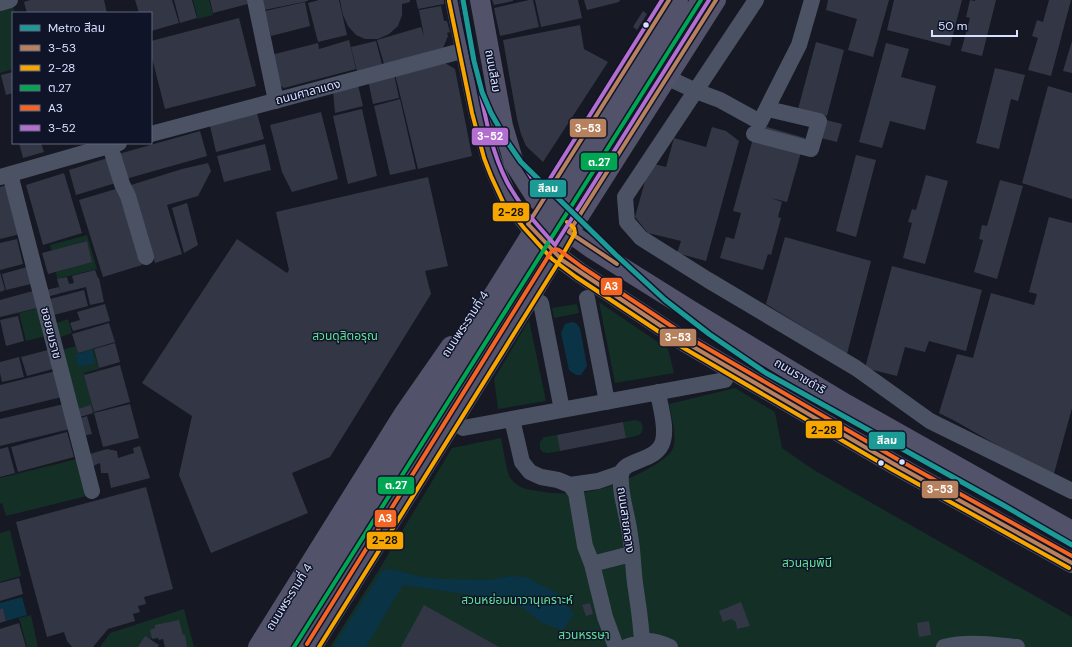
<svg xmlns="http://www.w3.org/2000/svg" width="1072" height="647" font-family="'DM Sans','Noto Sans Thai',sans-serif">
  <rect width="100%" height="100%" fill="#161823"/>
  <path fill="#132f26" d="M193,0H209L213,15L198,19Z
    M12,4L15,13H13V69L0,73V8Z
    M87,235L97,269L57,279L56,272L92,261L86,241L52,251L50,245Z
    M599,302L668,349L674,373L615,383Z
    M577,304L579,313L554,318L552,308Z
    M39,308L46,336L26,341L19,313Z
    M68,319L72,333L58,338L54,324Z
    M529,320L546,401L498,409L494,379Z
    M76,346L78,353L93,348L99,369L84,373L94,413L80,417L62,350Z
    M735,388L775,412L782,448L814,470L1072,617V647H330L380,568L452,448L501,438C503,446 507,475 511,479C520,489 526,489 538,491C578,498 609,490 644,471C652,467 665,459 671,452C679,440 671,416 669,404Z
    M635,420L641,422C647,436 636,436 626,438L623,422Z
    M557,435L560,451C550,453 538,457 540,442L544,437Z
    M77,459L87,496L6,516L2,503L0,504V478Z
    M10,530L21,576L0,582V533Z
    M184,609L194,647H184L158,626L147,647H100L110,633Z
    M31,615L38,647H27L19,618Z"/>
  <path fill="#0a3445" d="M572,322L576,323L580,328L587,366L581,375H576L569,370L561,333L565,324Z
    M92,350L95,363L79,367L75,355Z
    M386,569L395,570L422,577L446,579L488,580L510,576L526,577L557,593L574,614L563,630L542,623L522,607L478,596L403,585L366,647H333L381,572Z
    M22,597L27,615L6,621L3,608L0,609V603Z"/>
  <path fill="#333745" d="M30,0H104L107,13H27L24,2Z
    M135,0H172L179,23L151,31V13H139Z
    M174,0H192L197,18L180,23Z
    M210,0H247L248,4L213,13Z
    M262,0H308V1L264,10Z
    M319,0H339L347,35L318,42L308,3Z
    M340,0H410V2L402,4V15L398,26L389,34L378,39H365L356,35L348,26L343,15Z
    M416,0H444V4L418,9Z
    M492,0H513V1L494,5Z
    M529,0H533L539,27L500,36L494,8Z
    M535,0H578L582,18L541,27Z
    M584,0H620L619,2L587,10Z
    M828,0H889L873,57L848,50L857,19L826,10Z
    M894,0H962L950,46L887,30Z
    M970,0L975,1V0H996L982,56L961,51L970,18L966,17Z
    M1049,0H1071L1051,76L1028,70L1038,38L1032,36L1037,20L1043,22Z
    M305,2L310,26L271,36L265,11Z
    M441,6L444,21H447L450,32L447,33L448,36L443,48L384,64L377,40L421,27L424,36L419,10Z
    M643,11L647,14L637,30L633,27Z
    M239,18L256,86L165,109L151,54V41Z
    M580,25L584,49L608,62L543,162L526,146L521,134L517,119L503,40Z
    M349,40L356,69L284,88L280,85L271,55L318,43L319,49Z
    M376,41L382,64L357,71L351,47Z
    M1072,41V73L1063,71Z
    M816,42L844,50L827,116L798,109Z
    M886,43L909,49L901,77L936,86L925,130L890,121L882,148L859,142Z
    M445,63L455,69L472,156L418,169L395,74Z
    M995,68L1025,75L1018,101L1011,99L999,149L976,143Z
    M13,72V93L6,95L1,75Z
    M394,74L399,98L373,104L368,80Z
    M358,85L363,106L335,113L333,91Z
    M1048,86L1072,93V199L1022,183Z
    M400,99L416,169L390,175L374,106Z
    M362,109L377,176L348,184L333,116Z
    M321,112L338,179L292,192L282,172L270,125Z
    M257,113L264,139L216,152L210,126Z
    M826,120L842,124L837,142L821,138Z
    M757,124L805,138L787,202L771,198L782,202L778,217L781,218L771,255L768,254L763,270L720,258L726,237L734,239L741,213L733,211Z
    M712,127L726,131L739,141L706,261L677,253L681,241L648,233L635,217L650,163L666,167L674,138L706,147Z
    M200,131L207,156L122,180L115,155Z
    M19,143H41L44,152L23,158Z
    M265,144L271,170L224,182L217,156Z
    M856,155L876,160L856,237L836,231Z
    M111,157L119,182L76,195L69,170Z
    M208,163L211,171L198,196L167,205L182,254L155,263L131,185L182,169Z
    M64,173L82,233L43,245L26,185Z
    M926,175L948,181L925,264L903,258L912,223L908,222L912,209L916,210Z
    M428,177L448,266L425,271L431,294L330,457L292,473L308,513L211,553L179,475L192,416L142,383L237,239L287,273L289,270L276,212Z
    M1000,180L1023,186L997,279L974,272L983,240L979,239L982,225L987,226Z
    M7,185L20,234L0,239V187Z
    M119,188L142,265L103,277L79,200Z
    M187,203L198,245L184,253L172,208Z
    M1049,217L1072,223V408L1053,477L955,421L939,413L957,354L973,358L991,293L1034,305L1037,294L1029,292Z
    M785,237L871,261L847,354L766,304Z
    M17,239L23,264L0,270V243Z
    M87,241L92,262L48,274L42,253Z
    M892,266L982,290L966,351L929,341L925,352L905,347L897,376L865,368Z
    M27,267L31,284L6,290L2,274Z
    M95,270L98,278H99L104,302L90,305L86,287L61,293L57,279L67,277L69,284L74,283L72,276Z
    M0,272L5,290L0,292Z
    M59,287L61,293L47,297L46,290Z
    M84,290L88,306L54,315L50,299Z
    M33,291L37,308L0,317V300Z
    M105,304L110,321L73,331L70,323L80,320L77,312Z
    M18,316L24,341L6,346L0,320Z
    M109,323L115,342L78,353L72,334Z
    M115,343L120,362L99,368L94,349Z
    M48,350L53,369L27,376L21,357Z
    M19,357L24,377L2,382L0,373V362Z
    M120,365L130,402L94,412L84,375Z
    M56,371L62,397L0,412V385Z
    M64,404L70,429L0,446V419Z
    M130,404L139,438L103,447L94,413Z
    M91,405L93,413L80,417L78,409Z
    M87,416L92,434L82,436L78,419Z
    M623,422L626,438L560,451L557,435Z
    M67,432L74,457L18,472L11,447Z
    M140,446L150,478L111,488L108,473H101L100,463L93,466L90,454L107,449L117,451L118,458L134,453L133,448Z
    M8,447L15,473L0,477V449Z
    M146,487L173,589L144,597L146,604L138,606L140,612L133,614L135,621L108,629L93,647H72L67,641L64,632L47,637L16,522Z
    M19,578L23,594L0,601V583Z
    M741,602L750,626L737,629L736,622L731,619L723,622L719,611Z
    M590,603L593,614L586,616L582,605Z
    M424,605L499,647H401Z
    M3,608L6,621L0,623V609Z
    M179,620L183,635H185L187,647H165L163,639L159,640L158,638L152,639L150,630L155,628V625Z
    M929,621L931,635L919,637L917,623Z
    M19,623L26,647H0V629Z
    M145,636L159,645L158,647H138Z"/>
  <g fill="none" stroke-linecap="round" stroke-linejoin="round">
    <path stroke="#4b5264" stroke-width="16" d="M255,0L276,101
      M756,0L625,197L627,222L641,238L708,280L856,368L930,421L1072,491
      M0,3L10,0
      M666,77L696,91L720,100L760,122L799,45L812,0
      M151,134L465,50
      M754,134L811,149L819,121L768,109
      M110,146L122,184L128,196L146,257
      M10,174L92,491
      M0,177L119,143
      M587,298L607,402
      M541,303L562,410
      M512,419L522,462L530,472L541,477L558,480L570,485L576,493L585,546L592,564L605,617L616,647
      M463,428L725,380
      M570,485L598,481L621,473
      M592,564L631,554
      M626,647C647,640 650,638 670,647
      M642,647C642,626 638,605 635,583C633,567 633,551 630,535C628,516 619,493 621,475C623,458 657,463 663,441C667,426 660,407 658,392
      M944,647C968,641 993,645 1017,647"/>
    <path stroke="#52536b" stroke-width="20" d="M455,0L478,111L490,156L497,174L508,198L528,224L556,255L579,272L685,342L894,464L1072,563
      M480,0L503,126L514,163L537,199L569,232L591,248L690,310L846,404L1072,531
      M258,647L403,415L451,346
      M312,647L535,289L574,224L716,0"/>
    <path stroke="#52536b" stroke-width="20" d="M273,647L678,0
      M294,647L701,0"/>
    <g stroke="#101429" stroke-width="7">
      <path id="bus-1" d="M669,0L528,224L562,260L685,342L894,464L1072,563
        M617,264L569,232L716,0"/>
    </g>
    <g stroke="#101429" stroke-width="7">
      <path id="bus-2" d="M449,1L472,113L484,158L491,176L503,202L524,228L552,259L576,277L682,347L891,469L1069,568
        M319,647L558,263L575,233L574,228L567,222"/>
    </g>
    <g stroke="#101429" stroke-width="7">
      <path id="bus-3" d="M294,647L701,0"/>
    </g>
    <g stroke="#101429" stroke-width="7">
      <path id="bus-4" d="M307,644L551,252L555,249L559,250L582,267L688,337L897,459L1072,556"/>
    </g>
    <g stroke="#101429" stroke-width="7">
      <path id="bus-5" d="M461,0C466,27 472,54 478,80C485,115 491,151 507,182C520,206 537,225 555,245L709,0
        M518,156L541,193L662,0"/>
    </g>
    <use href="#bus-1" stroke="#b6815c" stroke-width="4"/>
    <use href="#bus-2" stroke="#f7a600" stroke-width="4"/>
    <use href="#bus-3" stroke="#00a651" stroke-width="4"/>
    <use href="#bus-4" stroke="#f26522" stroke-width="4"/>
    <use href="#bus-5" stroke="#b36fd0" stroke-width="4"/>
    <g stroke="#101429" stroke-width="8">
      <path id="metro-1" d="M463,0L474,61L482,92L491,113L508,143L521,162L616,255L665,300L709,334L766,373L1003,505L1072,545"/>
    </g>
    <use href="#metro-1" stroke="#1b9a96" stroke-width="5"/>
  </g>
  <g fill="#d8e1ff" stroke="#101429" stroke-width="1.5">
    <circle cx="646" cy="25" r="3.5"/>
    <circle cx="902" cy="462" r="3.5"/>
    <circle cx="881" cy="463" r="3.5"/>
  </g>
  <g text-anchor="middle" stroke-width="3" stroke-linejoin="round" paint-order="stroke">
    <g font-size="12" fill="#d8e1ff" stroke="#101429">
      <text transform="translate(493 71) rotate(80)" y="4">ถนนสีลม</text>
      <text transform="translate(308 92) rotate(-15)" y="4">ถนนศาลาแดง</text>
      <text transform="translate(465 324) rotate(-57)" y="4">ถนนพระรามที่ 4</text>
      <text transform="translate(51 333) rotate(76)" y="4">ซอยยมราช</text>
      <text transform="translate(800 376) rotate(31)" y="4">ถนนราชดำริ</text>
      <text transform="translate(626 520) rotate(82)" y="4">ถนนสายกลาง</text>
      <text transform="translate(289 597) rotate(-58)" y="4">ถนนพระรามที่ 4</text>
    </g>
    <g font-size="12" fill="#60e394" stroke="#101429">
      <text x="345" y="340">สวนดุสิตอรุณ</text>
      <text x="807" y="567">สวนลุมพินี</text>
      <text x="517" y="604">สวนหย่อมนาวานุเคราะห์</text>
      <text x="584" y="639">สวนหรรษา</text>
    </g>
  </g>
  <g stroke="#101429" stroke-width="1.5">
    <rect x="569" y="118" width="38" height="20" rx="4" fill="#b6815c"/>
    <rect x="471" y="127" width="38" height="19" rx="4" fill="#b36fd0"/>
    <rect x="580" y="152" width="38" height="19" rx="4" fill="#00a651"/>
    <rect x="529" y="179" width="38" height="19" rx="4" fill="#1b9a96"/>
    <rect x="492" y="202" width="38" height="20" rx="4" fill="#f7a600"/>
    <rect x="600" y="277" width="23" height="19" rx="4" fill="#f26522"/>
    <rect x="659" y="328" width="38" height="19" rx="4" fill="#b6815c"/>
    <rect x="805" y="420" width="38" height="19" rx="4" fill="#f7a600"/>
    <rect x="868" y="431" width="38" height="19" rx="4" fill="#1b9a96"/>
    <rect x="377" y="476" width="38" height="19" rx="4" fill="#00a651"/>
    <rect x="921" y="480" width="38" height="19" rx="4" fill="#b6815c"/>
    <rect x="374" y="509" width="23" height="19" rx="4" fill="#f26522"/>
    <rect x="366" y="531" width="38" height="19" rx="4" fill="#f7a600"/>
  </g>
  <g font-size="11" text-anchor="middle" font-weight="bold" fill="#fff">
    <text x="588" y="132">3-53</text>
    <text x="490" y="140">3-52</text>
    <text x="599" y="166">ต.27</text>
    <text x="548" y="192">สีลม</text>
    <text x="611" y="290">A3</text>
    <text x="678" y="341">3-53</text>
    <text x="887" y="444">สีลม</text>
    <text x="396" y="489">ต.27</text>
    <text x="940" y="493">3-53</text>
    <text x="385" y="522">A3</text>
  </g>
  <g font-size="11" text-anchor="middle" font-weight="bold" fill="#111">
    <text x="511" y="216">2-28</text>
    <text x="824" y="434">2-28</text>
    <text x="385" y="544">2-28</text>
  </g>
  <rect x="12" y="12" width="140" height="132" fill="#101429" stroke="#60667f"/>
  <rect x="20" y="25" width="20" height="6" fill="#1b9a96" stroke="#60667f"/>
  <text x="48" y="32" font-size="12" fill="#d8e1ff">Metro สีลม</text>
  <rect x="20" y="45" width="20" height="6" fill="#b6815c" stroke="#60667f"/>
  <text x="48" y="52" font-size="12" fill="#d8e1ff">3-53</text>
  <rect x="20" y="65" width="20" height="6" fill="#f7a600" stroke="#60667f"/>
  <text x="48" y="72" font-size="12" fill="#d8e1ff">2-28</text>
  <rect x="20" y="85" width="20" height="6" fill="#00a651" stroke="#60667f"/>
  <text x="48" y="92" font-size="12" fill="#d8e1ff">ต.27</text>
  <rect x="20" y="105" width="20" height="6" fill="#f26522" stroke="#60667f"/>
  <text x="48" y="112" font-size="12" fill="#d8e1ff">A3</text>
  <rect x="20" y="125" width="20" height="6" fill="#b36fd0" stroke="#60667f"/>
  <text x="48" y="132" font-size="12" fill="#d8e1ff">3-52</text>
  <path d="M932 30v6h85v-6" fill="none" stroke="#d8e1ff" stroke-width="2"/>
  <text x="938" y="30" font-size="12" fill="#d8e1ff" stroke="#101429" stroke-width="3" paint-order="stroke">50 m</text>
</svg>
